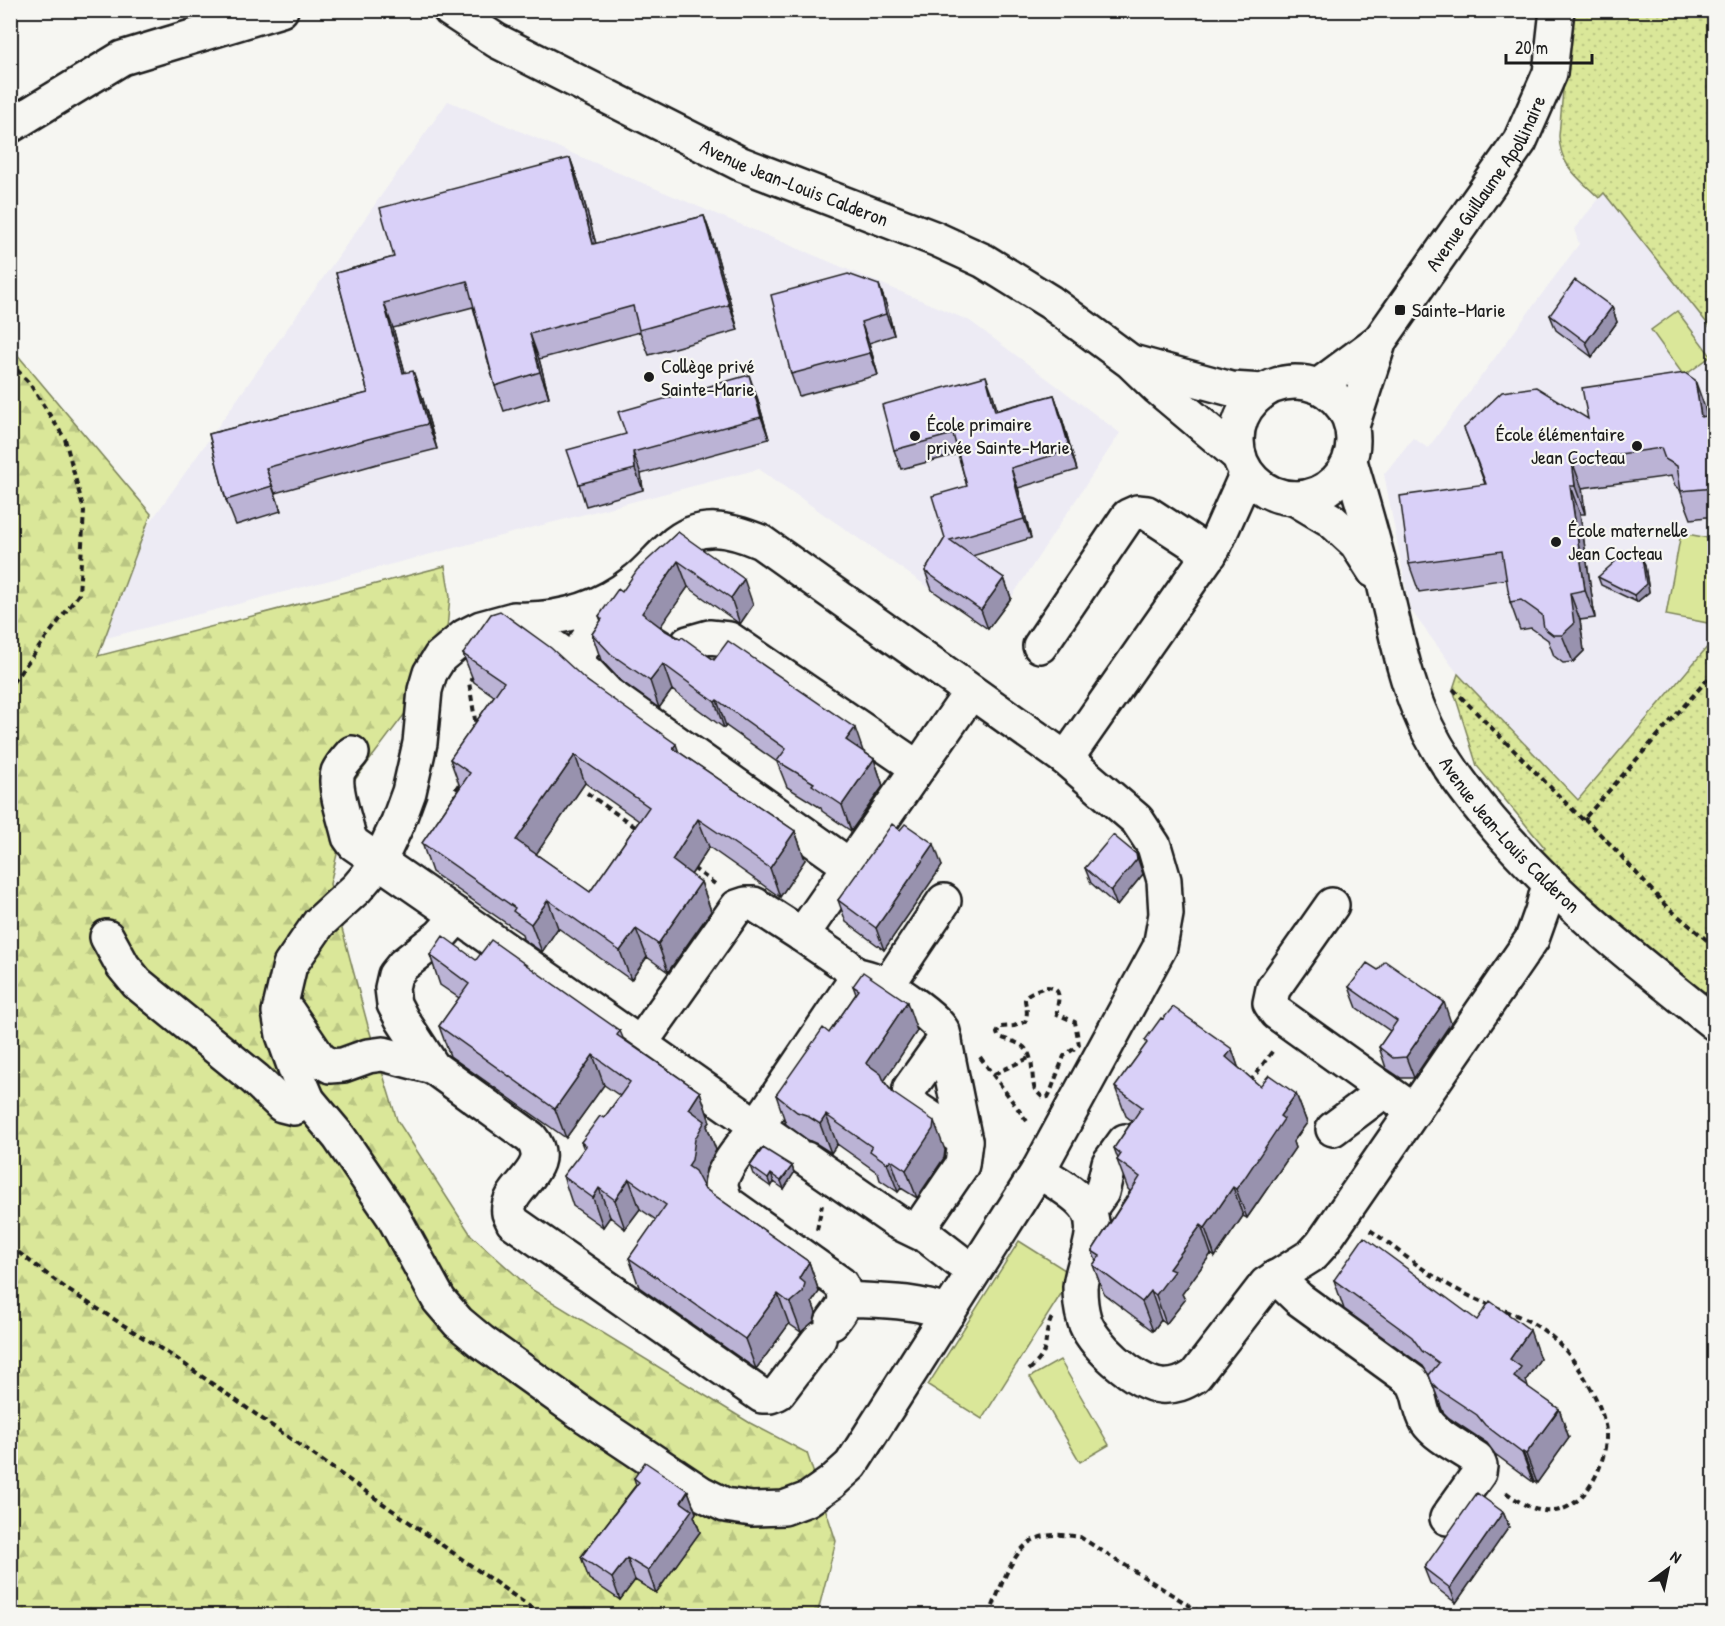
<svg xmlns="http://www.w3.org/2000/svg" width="1725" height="1626" font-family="'Patrick Hand',sans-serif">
  <defs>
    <pattern id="grass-dots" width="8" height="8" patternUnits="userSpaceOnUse" patternTransform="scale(1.5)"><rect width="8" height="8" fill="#dae799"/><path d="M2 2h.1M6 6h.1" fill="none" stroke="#bac683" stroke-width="1.8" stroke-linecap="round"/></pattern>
    <pattern id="forest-firs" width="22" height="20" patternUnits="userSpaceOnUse" patternTransform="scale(1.5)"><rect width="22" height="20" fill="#dae799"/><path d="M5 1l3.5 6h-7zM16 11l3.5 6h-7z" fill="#bac683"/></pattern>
  </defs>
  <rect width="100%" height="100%" fill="#f6f6f2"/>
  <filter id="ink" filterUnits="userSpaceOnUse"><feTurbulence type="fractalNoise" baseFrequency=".0167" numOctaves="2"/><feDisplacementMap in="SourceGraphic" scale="12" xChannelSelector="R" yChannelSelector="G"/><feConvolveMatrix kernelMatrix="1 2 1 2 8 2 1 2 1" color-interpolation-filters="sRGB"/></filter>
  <g filter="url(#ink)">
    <path fill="#edebf4" d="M448,101L970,321L1120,433L1011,598L988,629L759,469L60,650Z
      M1604,193L1714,332V639L1578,801L1458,674L1410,609L1384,474L1413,438L1428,448L1579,244L1574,229Z"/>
    <path fill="url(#grass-dots)" stroke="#7b825a" stroke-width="1.5" d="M1570,11H1714V332L1604,193L1599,198C1579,178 1560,167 1559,136Z
      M1714,639V1004L1628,937L1538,854L1545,848L1477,766L1453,689L1458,674L1578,800Z"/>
    <path fill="url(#forest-firs)" stroke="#7b825a" stroke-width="1.5" d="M10,346L151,514L98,656L445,566L450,596L444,662L354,781L330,884L368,1026L397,1120L471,1235L531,1289L750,1423L807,1453L836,1541L817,1615H11Z"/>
    <path fill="#dae799" stroke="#7b825a" stroke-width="1.5" d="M1677,311L1711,356L1684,376L1651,330Z
      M1681,533L1714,539V587L1708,623L1666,615Z
      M1019,1241L1073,1275L982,1419L928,1385Z
      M1060,1360L1109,1445L1080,1462L1030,1377Z"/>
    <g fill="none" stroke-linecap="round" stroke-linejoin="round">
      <g stroke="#1c1c1c" stroke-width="38">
        <g id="minor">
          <path id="s1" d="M450,10L497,41L741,164L936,239L984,261L1050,302L1131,362L1158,388L1239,456"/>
          <path d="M10,126L122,58L281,10"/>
          <path d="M1136,363L1231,389L1263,391"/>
          <circle cx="1295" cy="440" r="58"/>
          <path d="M1318,386L1380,340"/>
          <path id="s2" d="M1352,426L1380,340L1520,141L1550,73L1557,10"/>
          <path id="s3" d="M1350,461C1363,504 1376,548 1386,592C1396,632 1403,672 1419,710C1435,750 1462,787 1490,820C1555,897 1635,960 1714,1023"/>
          <path d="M1294,498L1331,520L1356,543L1374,571"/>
          <path d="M514,619C558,621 600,609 634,582C648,572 658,558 671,547C699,521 730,529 761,542L1066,759L1137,820L1154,846L1164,880L1166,914L1160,947L1038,1171L851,1465L831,1483L808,1499L784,1508L752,1509L725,1505L701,1493L587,1417L482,1342L458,1322L439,1300L393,1216L339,1137L308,1100L297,1074L283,1035L279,1012L290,965L319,923L357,888L379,862L398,822L409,792L420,743L425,690L430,673L440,657L465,636L481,628L514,619L573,661L621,592"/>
          <path d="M688,643L709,637L729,639L918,768"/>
          <path d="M1040,646L1128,516L1137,512L1147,513L1210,554"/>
          <path d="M573,661L590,675L608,694L850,866"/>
          <path d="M352,753C347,759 341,765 338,772C333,787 346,822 349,837L354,844L458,916"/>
          <path d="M1066,759L1214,547L1247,473"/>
          <path d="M1332,905L1273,989L1270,1003L1277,1013L1414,1111"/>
          <path d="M107,937L123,966L137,983L255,1079L282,1105L294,1108L308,1100"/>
          <path d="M853,974C859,975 866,977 872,979C888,985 937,1017 943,1032L965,1141L962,1165L917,1231"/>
          <path d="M887,986L944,901"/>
          <path d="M288,1012L319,1058L330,1066L343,1065L368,1056L383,1054L433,1067"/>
          <path d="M945,1039L910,1088C908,1098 910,1102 917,1109L965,1141"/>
          <path d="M640,1044L737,907L746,904H754L802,935"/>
          <path d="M1333,1129L1385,1090"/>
          <path d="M793,1151L757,1126C747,1140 723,1167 721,1183C721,1190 724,1196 726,1202L841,1284C850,1302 842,1308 832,1322"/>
          <path d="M806,1159L897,1222L928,1237L973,1272"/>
          <path d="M1038,1171C1052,1180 1080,1195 1088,1210C1101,1232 1082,1263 1080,1287C1080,1296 1081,1309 1084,1319C1091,1344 1135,1383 1161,1386C1175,1387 1184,1383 1195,1376L1266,1284L1312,1255L1322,1244L1532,939L1542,911L1549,884"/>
          <path d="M1089,1210L1102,1192L1109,1163L1125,1141"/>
          <path d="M1276,1277L1299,1299L1412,1381C1421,1393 1419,1409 1427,1422C1436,1436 1463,1449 1477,1459L1480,1466L1479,1473L1447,1518"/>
          <path d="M845,1299C880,1301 915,1300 948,1313"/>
          <path d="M819,1339L778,1393L770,1396H762L513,1222C512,1219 510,1216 509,1213C504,1188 557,1169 531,1138L433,1067L403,1021L394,1004L392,988L395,975L403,965L440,936L458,916L757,1126L852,985L853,974L846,965L802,935L971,692"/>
        </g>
      </g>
      <path stroke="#1c1c1c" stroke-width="4" stroke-dasharray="6 4.5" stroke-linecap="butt" d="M1517,10L1526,17
        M10,362L30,384L65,439L84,511L79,594L10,686
        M474,676L469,682L476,726
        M1453,689L1583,820L1714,672
        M587,793L638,829
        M457,799L454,792L462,779
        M1584,818L1612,846L1666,906L1714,946
        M693,868L718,886
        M1046,987C1066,988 1056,1002 1057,1014L1075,1022L1079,1045L1064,1056L1050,1093L1048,1097L1043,1098L1035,1090C1030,1076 1036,1054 1021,1045C1014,1041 1006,1040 998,1036L997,1033L1001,1027L1014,1026L1025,1022C1033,1000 1010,998 1046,987Z
        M980,1057L1029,1124
        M994,1074L1031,1057
        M1250,1082L1274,1049
        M817,1230L822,1205
        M1370,1230C1398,1250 1425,1273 1456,1289C1496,1312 1532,1312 1565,1350C1582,1370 1603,1405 1606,1431C1608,1463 1584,1516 1544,1511C1529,1509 1516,1500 1504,1491
        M10,1246L68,1290L177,1359L543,1616
        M1029,1370C1054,1348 1040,1343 1052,1317
        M989,1616C999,1593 1012,1546 1038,1538C1051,1533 1066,1535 1080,1537L1206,1616"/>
      <use href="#minor" stroke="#f6f6f2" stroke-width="33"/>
    </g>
    <path fill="#bbb3d5" stroke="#1c1c1c" stroke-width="1.5" fill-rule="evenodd" d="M570,158L579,183L596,244L704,216L713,241L738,330L649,355L640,332L539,359L549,397L504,411L495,386L473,307L393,328L405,373L422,396L437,449L377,464L275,493L281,511L236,525L226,500L209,434L368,393L336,273L394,257Z
      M879,285L887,307L894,335L869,343L878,375L799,396L791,374Z
      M1612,307L1617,322L1592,357L1556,330L1550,315Z
      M993,395L997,410L1054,395L1061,415L1077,470L1018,488L1031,538L972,556L1004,578L1011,598L988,629L932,590L925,571L945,538L967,486L958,454L901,469L894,450Z
      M757,397L769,439L641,474L643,490L586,506L579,484L626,434Z
      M1705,408L1706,417L1714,415V516L1691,519L1680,490L1675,486L1671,476L1582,488L1585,514H1580L1595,618L1580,620L1584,651L1573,662L1563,663L1554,656L1548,640L1531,628L1520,630L1510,602L1507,579L1419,592L1409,564L1485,484L1464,428L1588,419Z
      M678,532L753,605L740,624L688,587L660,626L864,752L874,759L883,786L851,831L822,811L821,808L787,787L777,762L726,726L724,728L672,690L659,708L620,680L601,660L592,634L601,621L599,616Z
      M1642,558L1645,566L1649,592L1637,602L1601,585L1598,577Z
      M463,654L587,681L679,752L795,831L805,860L780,897L709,847L691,875L701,882L711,911L668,972L647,957L631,980L558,928L542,952L523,939L522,934L432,872L422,843L460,787L450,759L494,696L474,682ZM585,783L639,821L590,892L536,854Z
      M900,830L942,866L884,950L846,922L838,900Z
      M1085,868L1143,874L1117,906L1091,883Z
      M430,955L476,960L620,1031L623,1038L700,1092L710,1122L707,1126L716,1150L706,1169L703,1186L704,1188L809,1262L819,1292L812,1302L816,1313L814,1321L801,1332L789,1324L756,1369L639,1287L629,1258L656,1220L640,1209L625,1229L610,1217L603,1227L573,1206L563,1176L584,1149L581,1142L604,1118L620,1096L604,1085L566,1138L450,1056L439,1026L459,998L440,985Z
      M853,986L917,1031L884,1081L893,1093L945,1150L944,1158L917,1198L901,1188L898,1192L880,1180L878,1173L837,1144L831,1153L817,1144L808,1140L786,1124L776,1095L829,1033L856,994Z
      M1349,987L1451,1023L1414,1078H1401L1386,1068L1379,1047L1390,1031L1357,1008Z
      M1145,1040L1232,1049L1238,1067L1260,1086L1296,1094L1307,1123L1293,1142L1295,1148L1254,1208L1247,1218L1243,1216L1215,1257L1211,1254L1182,1294L1185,1300L1166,1324L1161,1320L1153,1331L1104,1294L1093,1265L1096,1261L1092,1251L1130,1191L1128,1189L1117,1160L1118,1159L1114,1148L1132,1121L1126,1116L1115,1087L1147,1043Z
      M750,1166H792L794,1173L784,1189L774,1182L771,1187L753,1174Z
      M1334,1280L1477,1320L1540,1359L1526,1380L1528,1388L1559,1409L1569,1438L1537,1483L1534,1481L1533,1482L1495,1454L1487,1443L1449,1418L1443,1412L1429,1375L1423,1366L1344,1309Z
      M634,1478L688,1491L696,1513L694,1516L700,1532L656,1593L635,1580L620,1600L589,1579L581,1557L636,1485Z
      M1503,1512L1509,1527L1456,1603L1430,1583L1424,1568Z"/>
    <path fill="#9892ae" stroke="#1c1c1c" stroke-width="1.5" d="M570,158L579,183L603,269L593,244Z
      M704,216L713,241L738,330L729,305Z
      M879,285L887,307L894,335L886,314Z
      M384,303L393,328L412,398L403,373Z
      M1612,307L1617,322L1592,357L1586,342Z
      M861,322L869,343L878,375L870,353Z
      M530,334L539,359L549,397L540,372Z
      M413,371L422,396L437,449L428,424Z
      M749,375L757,397L769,439L761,417Z
      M986,376L993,395L1002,430L995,411Z
      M1695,380L1705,408L1711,445L1701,417Z
      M1054,395L1061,415L1077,470L1070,450Z
      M633,452L641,474L643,490L635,469Z
      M1572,461L1582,488L1585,514L1575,486Z
      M266,468L275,493L281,511L272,486Z
      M1011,468L1018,488L1031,538L1024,519Z
      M1570,486L1580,514L1595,618L1585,590Z
      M1642,558L1645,566L1649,592L1637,602L1634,595Z
      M678,561L688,587L652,639L642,613Z
      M1004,578L1011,598L988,629L981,610Z
      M744,579L753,605L740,624L731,598Z
      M1570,593L1580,620L1584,651L1573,662L1562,635Z
      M663,664L672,690L659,708L650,681Z
      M717,700L726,726L724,728L715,702Z
      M855,728L864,754L846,740Z
      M676,744L686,773L673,748Z
      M575,755L585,783L526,869L516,840Z
      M874,759L883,786L851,831L842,805Z
      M698,819L709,847L682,889L672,860Z
      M795,831L805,860L780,897L770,868Z
      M934,844L942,866L884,950L876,928Z
      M1136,854L1143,874L1117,906L1111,891Z
      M701,882L711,911L668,972L658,944Z
      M548,900L558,928L542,952L531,924Z
      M636,929L647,957L631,980L620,951Z
      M907,1002L917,1031L877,1092L866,1063Z
      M1444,1002L1451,1023L1414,1078L1406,1057Z
      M1232,1049L1242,1078L1226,1057Z
      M593,1055L604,1085L566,1138L555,1109Z
      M700,1092L710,1122L707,1126L716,1150L706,1169L703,1190L688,1166L689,1109Z
      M1296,1094L1307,1123L1293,1142L1295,1148L1247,1218L1236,1189L1280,1116Z
      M826,1115L837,1144L831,1153L820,1124Z
      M934,1121L945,1150L944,1158L917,1198L906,1170Z
      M891,1160L901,1188L898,1192L887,1163Z
      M792,1166L794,1173L784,1189L781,1181Z
      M771,1174L774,1182L771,1187L768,1179Z
      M629,1179L640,1209L625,1229L615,1200Z
      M1233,1187L1243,1216L1215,1257L1205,1228Z
      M599,1188L610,1217L603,1227L593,1198Z
      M1201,1225L1211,1254L1182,1294L1185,1300L1166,1324L1156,1295L1169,1269Z
      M809,1262L819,1292L812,1302L816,1313L814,1321L801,1332L790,1303L799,1278Z
      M1151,1291L1161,1320L1153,1331L1142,1302Z
      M778,1294L789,1324L756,1369L745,1339Z
      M1530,1330L1540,1359L1526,1380L1531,1396L1514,1377L1510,1359Z
      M1559,1409L1569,1438L1537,1483L1526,1454Z
      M1523,1452L1534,1481L1533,1482L1522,1453Z
      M688,1491L696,1513L694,1516L700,1532L656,1593L648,1571L681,1502Z
      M1503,1512L1509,1527L1456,1603L1450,1588Z
      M627,1558L635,1580L620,1600L612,1578Z"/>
    <path fill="#d9d0f8" stroke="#1c1c1c" stroke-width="1.5" fill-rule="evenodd" d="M570,158L593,244L704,216L729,305L639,330L633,306L530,334L540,372L495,386L467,281L384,303L403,373L413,371L428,424L368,439L266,468L272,486L226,500L209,434L368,393L336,273L394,257L380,208Z
      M848,274L879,285L886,314L861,322L870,353L791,374L771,295Z
      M1575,280L1612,307L1586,342L1550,315Z
      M1685,373L1695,380L1701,417L1714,415V488L1681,491L1677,466L1665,459L1661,448L1572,461L1575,486H1570L1585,590L1570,593L1574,624L1562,635H1553L1544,628L1542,615L1521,600L1510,602L1502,551L1409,564L1400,496L1486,484L1464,428L1502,392L1536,387L1588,419L1582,388Z
      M749,375L761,417L633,452L635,469L579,484L567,450L626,434L618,412Z
      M986,376L995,411L1054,395L1070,450L1011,468L1024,519L950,540L1004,578L981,610L925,571L945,538L932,496L967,486L953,434L894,450L882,405Z
      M678,532L744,579L731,598L678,561L642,613L666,631L680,639L682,637L714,660L728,641L855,728L846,740L874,759L842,805L812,785L814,783L777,761L786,749L717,700L715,702L663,664L650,681L611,654L592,634L602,619L599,616L618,589L622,592L637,570Z
      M1628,550L1642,558L1646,584L1634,595L1598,577Z
      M500,611L551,648L587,681L676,744L673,748L795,831L770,868L698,819L672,860L701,882L658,944L636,929L620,951L548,900L531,924L513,911L515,908L422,843L470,773L450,759L504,682L463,654L491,614ZM575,755L649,807L590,892L516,840Z
      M892,824L900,830L905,824L934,844L876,928L838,900Z
      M1113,835L1136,854L1137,859L1111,891L1085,868Z
      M443,936L476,960L491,940L620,1031L617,1035L700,1092L689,1109L705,1121L695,1139L692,1160L688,1166L695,1171L704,1188L809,1262L799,1278L805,1283L803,1292L790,1303L778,1294L745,1339L629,1258L666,1205L629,1179L615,1200L599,1188L593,1198L563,1176L586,1146L581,1142L600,1116L604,1118L630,1082L593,1055L555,1109L439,1026L469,984L430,955Z
      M1385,961L1444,1002L1406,1057L1393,1058L1379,1047L1397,1021L1349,987L1367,963L1378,970Z
      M863,972L907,1002L866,1063L881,1074L885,1083L893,1093L934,1121L933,1129L906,1170L891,1160L887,1163L870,1151L872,1147L826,1115L820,1124L806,1115L797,1112L776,1095L823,1028L829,1033L859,990L853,986Z
      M1173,1007L1232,1049L1226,1057L1260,1086L1269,1075L1296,1094L1280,1116L1284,1119L1244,1179L1236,1189L1233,1187L1205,1228L1201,1225L1169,1269L1174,1271L1156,1295L1151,1291L1142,1302L1093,1265L1100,1256L1092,1251L1140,1177L1117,1160L1121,1154L1114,1148L1142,1107L1115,1087L1147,1043L1145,1040L1161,1018L1163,1019Z
      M763,1148L792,1166L781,1181L771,1174L768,1179L750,1166Z
      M1364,1237L1477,1320L1490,1301L1530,1330L1510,1359L1521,1367L1514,1377L1559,1409L1526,1454L1523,1452L1522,1453L1485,1425L1477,1415L1438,1389L1432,1383L1429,1375L1439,1363L1422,1351L1412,1337L1334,1280Z
      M645,1462L688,1491L681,1502L692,1510L648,1571L627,1558L612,1578L581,1557L639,1482L634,1478Z
      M1477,1493L1503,1512L1450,1588L1424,1568Z"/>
  </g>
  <g fill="#1c1c1c" stroke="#f6f6f2" stroke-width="2">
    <rect x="1394" y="304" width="12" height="12" rx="3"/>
    <circle cx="649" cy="377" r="6"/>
    <circle cx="915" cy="436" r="6"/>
    <circle cx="1637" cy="446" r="6"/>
    <circle cx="1556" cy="542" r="6"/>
  </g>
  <g text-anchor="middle" stroke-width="4.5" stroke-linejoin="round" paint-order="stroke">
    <g font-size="20" fill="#1c1c1c" stroke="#f6f6f2">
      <text dy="7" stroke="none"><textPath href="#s2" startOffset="280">Avenue Guillaume Apollinaire</textPath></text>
      <text dy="7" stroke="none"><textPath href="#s1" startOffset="386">Avenue Jean-Louis Calderon</textPath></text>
      <text dy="7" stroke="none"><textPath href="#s3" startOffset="414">Avenue Jean-Louis Calderon</textPath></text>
    </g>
    <g font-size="20" fill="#1c1c1c" stroke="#f6f6f2" text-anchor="start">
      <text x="1412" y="317">Sainte-Marie</text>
      <text x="661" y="373">Collège privé<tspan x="661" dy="23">Sainte-Marie</tspan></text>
      <text x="927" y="431">École primaire<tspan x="927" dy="23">privée Sainte-Marie</tspan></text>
      <text x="1625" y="441" text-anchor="end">École élémentaire<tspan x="1625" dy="23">Jean Cocteau</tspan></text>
      <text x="1568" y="537">École maternelle<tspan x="1568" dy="23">Jean Cocteau</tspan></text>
    </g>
  </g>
  <rect width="1725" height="1626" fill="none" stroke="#f6f6f2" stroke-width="36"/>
  <rect x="18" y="18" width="1689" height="1590" fill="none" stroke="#1c1c1c" stroke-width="2" filter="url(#ink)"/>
  <g transform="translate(1668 1569) rotate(33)" stroke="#f6f6f2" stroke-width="4.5" paint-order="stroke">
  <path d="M0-4.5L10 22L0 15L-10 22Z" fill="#1c1c1c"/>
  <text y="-9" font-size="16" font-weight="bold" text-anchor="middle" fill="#1c1c1c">N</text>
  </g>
  <path d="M1506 54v9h86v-9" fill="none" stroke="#1c1c1c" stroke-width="3"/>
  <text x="1515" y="54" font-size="18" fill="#1c1c1c" stroke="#f6f6f2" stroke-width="4.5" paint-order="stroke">20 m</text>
</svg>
